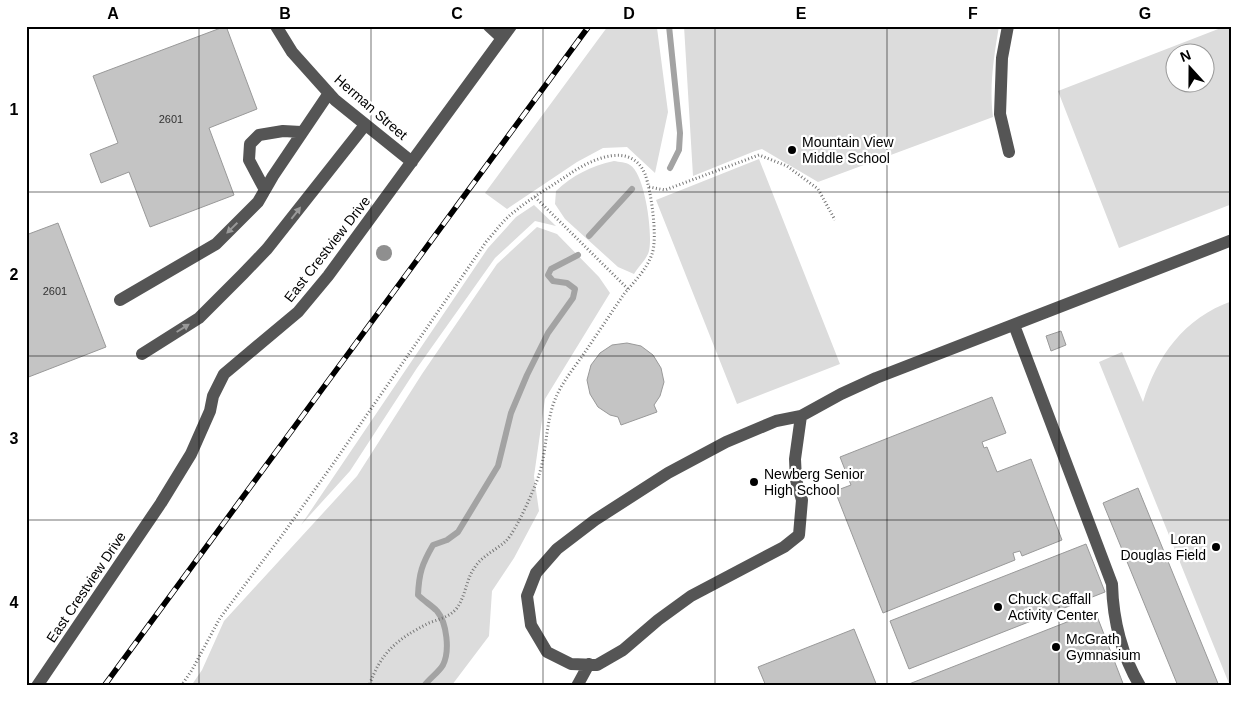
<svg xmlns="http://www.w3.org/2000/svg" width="1258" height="712" font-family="Arial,sans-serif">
  <rect width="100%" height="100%" fill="#fff"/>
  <path fill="#dcdcdc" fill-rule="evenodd" d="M608,26H657V28L668,112L655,173L627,147L603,148L577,162L507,209L485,193Z
    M684,26H999C994,56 989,87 993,117L818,182L762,149L755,151L693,176Z
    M1226,26H1232V204L1119,248L1058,91ZM1176,52H1206V82H1176Z
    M759,159L840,364L737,404L656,200Z
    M614,161C619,162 626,162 630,165C645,174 653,234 649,251C647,259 638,267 634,274L618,267L565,219L555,204L556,191C573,175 591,166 614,161Z
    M534,205L556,226L535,221L495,258L417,368L350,471L301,525L488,248L516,217Z
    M537,227L557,234L599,277L610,293L545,399L534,476L539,511L514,558L492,591L489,636L452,685L191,686L202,670L224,621L357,476L422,374L497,264Z
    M1232,301V686H1230L1099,362L1122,352L1143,402C1157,356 1184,318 1232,301Z"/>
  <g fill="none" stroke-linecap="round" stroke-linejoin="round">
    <path stroke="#a3a3a3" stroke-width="6" d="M669,26L680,133L679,150L670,168
      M589,236L632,189
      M424,686C429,679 439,672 443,665C450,651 447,623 437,611C431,605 424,601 418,595C419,573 422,564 433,545L447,540L458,532L498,466L511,413L527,375L548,333L573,298L575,289L567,283L553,281L548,275L551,269L578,255"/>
  </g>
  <path fill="#c4c4c4" stroke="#999" d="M226,26L257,109L209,128L234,195L150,227L129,172L101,183L90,154L118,143L93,76Z
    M58,223L106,347L26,378V235Z
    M1061,331L1066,345L1051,351L1046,336Z
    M627,343L641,346L653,355L661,368L664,382L660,396L654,405L657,412L621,425L618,417L610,415L598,407L590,394L587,380L591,365L600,353L612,345Z
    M992,397L1006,433L982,442L984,448L987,447L997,472L1031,459L1062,540L1022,556L1020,551L1013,553L1015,560L883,613L835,491L851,485L840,457Z
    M1138,488L1219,686H1178L1103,503Z
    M1086,544L1105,592L909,669L890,621Z
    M1095,611L1124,686H910L909,684Z
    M854,629L877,686H766L758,667Z"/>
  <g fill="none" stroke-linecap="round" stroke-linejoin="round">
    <path stroke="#777" stroke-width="3" stroke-dasharray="1 2.5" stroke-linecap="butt" d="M649,187L665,190L759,155L787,166L818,189L835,220
      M535,197L628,289
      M181,686L192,670L220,618L283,534L333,464L486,242C495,232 503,220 514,212C532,197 552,186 571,173C592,159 631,141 645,174C651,190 658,238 652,254C647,269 634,282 624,294C611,313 598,333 585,352C577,364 567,376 560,389C545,415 548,447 539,475C534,490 516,531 506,541C496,550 482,556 475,567C466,579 466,595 457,608C450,617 439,619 429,623C397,639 381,652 369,686"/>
    <path stroke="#555" stroke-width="12" d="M276,26L292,52L335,100L412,162
      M489,26L502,38
      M1008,26L1002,58L1000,114L1009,152
      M265,190L249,160L250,144L259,135L283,131L301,132
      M120,300L216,244L258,202L273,176L329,93
      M1014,325L1112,584C1113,621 1121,654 1140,686
      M142,354L199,318L243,274L267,249L365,125
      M801,416L795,459L796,480L802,500L799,535L784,547L691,596L658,620L623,650L597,665L571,664L547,652L531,625L527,596L536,573L557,549L595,520L668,473L726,442L776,421L801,416L841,394L876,378L1232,240
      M37,686L161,503L191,454L210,411L213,396L224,374L298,312L328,276L511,26
      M577,686L589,664"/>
    <g stroke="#000" stroke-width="5.5">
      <path id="rail" d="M104,686L589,26"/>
    </g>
    <use href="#rail" stroke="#fff" stroke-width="4" stroke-dasharray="11" stroke-linecap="butt"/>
  </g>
  <circle fill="#8f8f8f" cx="384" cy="253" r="8"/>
  <defs><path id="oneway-solid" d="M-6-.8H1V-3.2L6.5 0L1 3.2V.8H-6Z" transform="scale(1.25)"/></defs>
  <g fill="#999">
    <use href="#oneway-solid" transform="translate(296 213) rotate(-52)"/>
    <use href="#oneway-solid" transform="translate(232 228) rotate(136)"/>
    <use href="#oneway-solid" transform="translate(183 328) rotate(-32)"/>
  </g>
  <path fill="none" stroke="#000" stroke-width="1" stroke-opacity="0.55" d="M199,26V686M371,26V686M543,26V686M715,26V686M887,26V686M1059,26V686M26,192H1232M26,356H1232M26,520H1232"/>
  <g fill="#000" stroke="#fff" stroke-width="2">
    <circle cx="792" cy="150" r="5"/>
    <circle cx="754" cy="482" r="5"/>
    <circle cx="1216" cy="547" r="5"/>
    <circle cx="998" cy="607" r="5"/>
    <circle cx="1056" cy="647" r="5"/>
  </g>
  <g text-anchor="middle" stroke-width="4.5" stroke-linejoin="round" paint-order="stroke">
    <g font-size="11" fill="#313131">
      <text x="171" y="123">2601</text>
      <text x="55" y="295">2601</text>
    </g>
    <g font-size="14" fill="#000" stroke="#fff">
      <text transform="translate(371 107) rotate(41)" y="5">Herman Street</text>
      <text transform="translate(327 249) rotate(-52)" y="5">East Crestview Drive</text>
      <text transform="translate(86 587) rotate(-56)" y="5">East Crestview Drive</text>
    </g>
    <g font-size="14" fill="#000" stroke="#fff" text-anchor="start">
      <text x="802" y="147">Mountain View<tspan x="802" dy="16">Middle School</tspan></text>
      <text x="764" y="479">Newberg Senior<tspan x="764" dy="16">High School</tspan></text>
      <text x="1206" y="544" text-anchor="end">Loran<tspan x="1206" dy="16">Douglas Field</tspan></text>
      <text x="1008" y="604">Chuck Caffall<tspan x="1008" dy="16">Activity Center</tspan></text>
      <text x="1066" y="644">McGrath<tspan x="1066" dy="16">Gymnasium</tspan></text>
    </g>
  </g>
  <rect width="1258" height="712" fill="none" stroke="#ffffff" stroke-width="55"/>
  <g transform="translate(1190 68) rotate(339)"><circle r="24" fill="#ffffff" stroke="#999999"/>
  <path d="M0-4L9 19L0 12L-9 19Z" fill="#000000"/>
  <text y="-8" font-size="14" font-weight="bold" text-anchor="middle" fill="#000000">N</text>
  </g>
  <rect x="28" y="28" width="1202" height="656" fill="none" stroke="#000" stroke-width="2"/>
  <g font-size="16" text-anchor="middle" font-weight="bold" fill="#000">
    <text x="113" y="19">A</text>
    <text x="285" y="19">B</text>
    <text x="457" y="19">C</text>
    <text x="629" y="19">D</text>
    <text x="801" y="19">E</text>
    <text x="973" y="19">F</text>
    <text x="1145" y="19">G</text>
    <text x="14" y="115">1</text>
    <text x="14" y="280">2</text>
    <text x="14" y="444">3</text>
    <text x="14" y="608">4</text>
  </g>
</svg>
